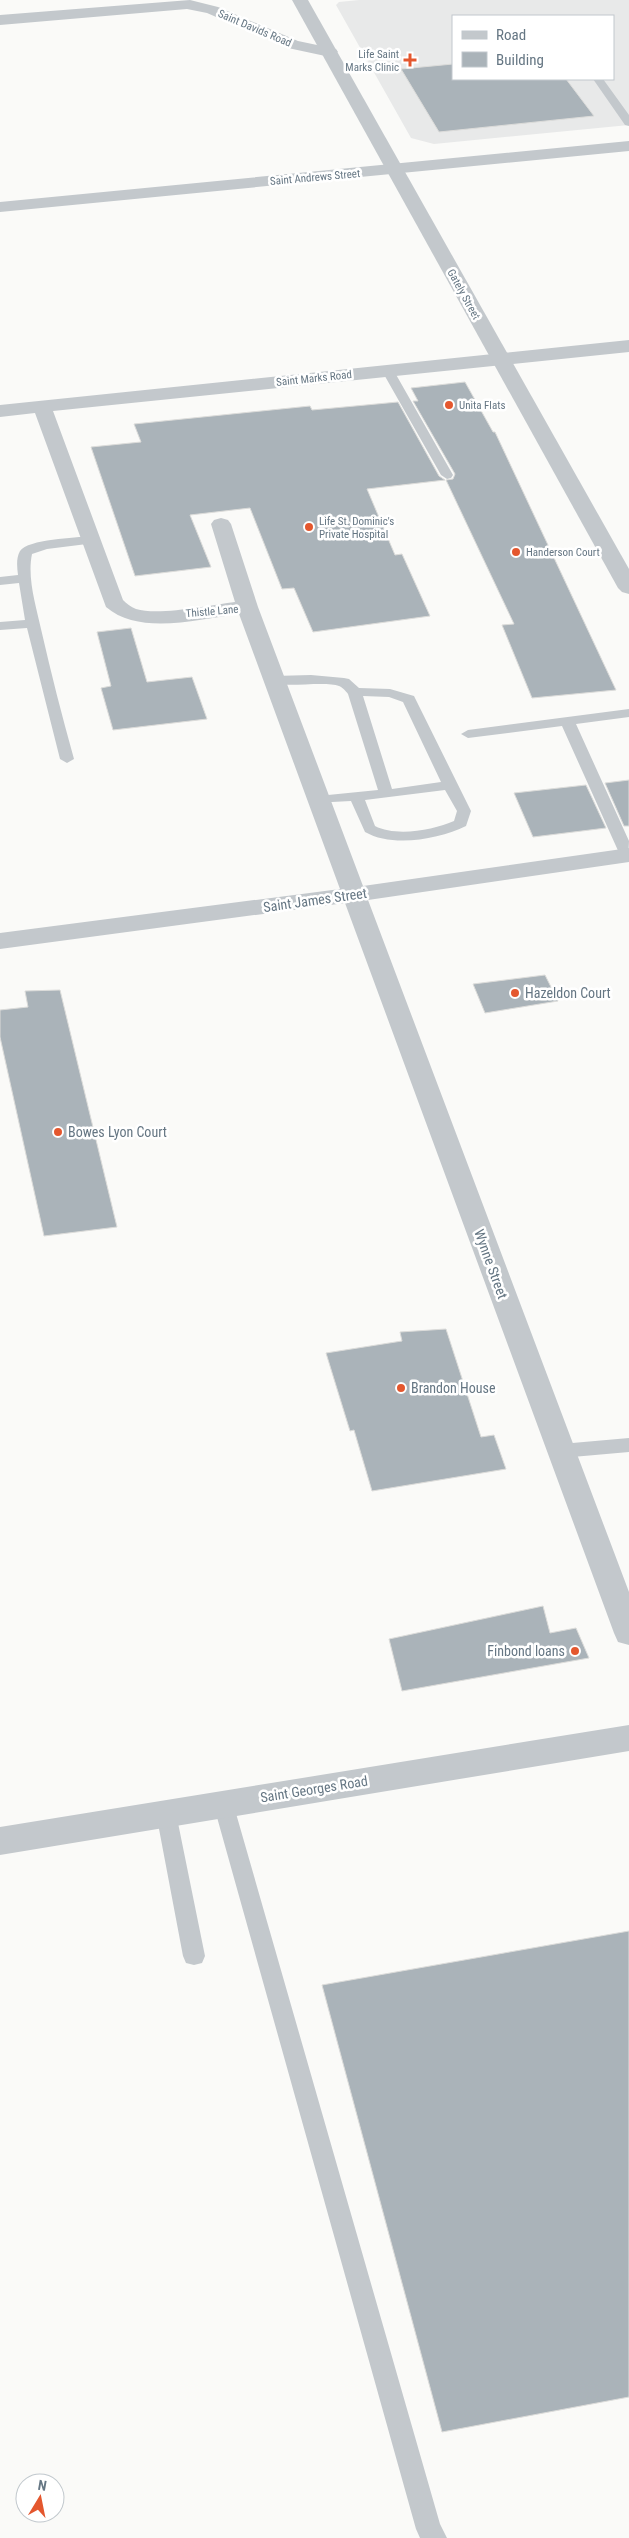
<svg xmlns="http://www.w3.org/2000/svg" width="629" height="2538" font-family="'Roboto Condensed',sans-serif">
  <rect width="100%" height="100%" fill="#fafaf8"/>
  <path fill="#e8e9e9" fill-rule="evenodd" d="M359,0H629V125L434,144L411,138L336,5L339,2ZM453,16H613V79H453Z"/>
  <path fill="#aab3b9" stroke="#dcdcda" d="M453,64V79H566L594,116L439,132L401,69Z
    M465,382L493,432H495L616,690L532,698L502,625L514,624L446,480L453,479L455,474L413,401H418L411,388Z
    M398,402L439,476L445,480L367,489L395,555L402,554L430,616L313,632L294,588L282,589L250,508L190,515L211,567L135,576L91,447L141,442L134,424L310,406L312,410Z
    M131,628L147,682L192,677L207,719L113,730L101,688L111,686L97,632Z
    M629,780V826H624L605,783Z
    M586,785L606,828L533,837L514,793Z
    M545,975L558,1001L485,1013L473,984Z
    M60,990L117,1227L44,1236L0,1037V1010L28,1007L25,991Z
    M446,1329L481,1437L494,1435L506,1469L372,1491L354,1430L350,1431L326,1353L402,1341L400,1332Z
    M543,1606L550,1633L576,1628L589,1658L402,1691L389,1639Z
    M629,1931V2397L442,2432L322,1985Z"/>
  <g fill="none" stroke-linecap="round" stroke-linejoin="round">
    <path fill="#c3c8cc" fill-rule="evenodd" d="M593,79H603L629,115V126L625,125Z
      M388,367L394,371L453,475L451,478L447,479L441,475L382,371Z
      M90,536L97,540L95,543L47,549L32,554C27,578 36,606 41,629C51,673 62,716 74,759L67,763L60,759L27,628L0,630V622L25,620L19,583L0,585V577L18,575C17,567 16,558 20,551C28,539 76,538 90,536Z
      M311,675L344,678L349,679L359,688L390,689L414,696L471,811L466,826C439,839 393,848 365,832L351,801L313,803L311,800L318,796L378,790L348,694C346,691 342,687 339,686C324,680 275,690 267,680L274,676ZM363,696L389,697L403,702L441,782L392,789ZM445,790L457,811L454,821C434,830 396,837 375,826L365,800Z
      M629,709V717L576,724L629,841L628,860L620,855L562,726L468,738L461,734L468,730Z
      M629,1438V1452L561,1458L554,1456L552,1451L554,1446L561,1444Z
      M223,1794L230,1797L233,1803L440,2524L447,2538H420L416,2529L213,1803L216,1797Z
      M166,1804L173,1807L176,1813L205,1956L202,1963L194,1965L186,1963L183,1956L156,1813L159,1807Z"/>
    <path fill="#c3c8cc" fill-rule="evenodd" d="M190,0L218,7L298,41L336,49L338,52L330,57L288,48L207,13L187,9L0,25V15Z
      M629,141V151L0,212V202Z
      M629,340V352L53,411L123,600C126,603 131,607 136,609C159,616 210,605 235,602L211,524L214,520L221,518L228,520L231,524L258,607L363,886L629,848V862L368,900L629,1592V1645L618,1642L614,1633L345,903L0,949V933L340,889L239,614C198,619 140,636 106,607L35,413L0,417V405Z
      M629,1725V1751L0,1855V1827Z"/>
    <path fill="#c3c8cc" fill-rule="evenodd" d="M292,0H308L629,569V594L622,592L618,588Z"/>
  </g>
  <g fill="#e4572e" stroke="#fff" stroke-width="2">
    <path d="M407.5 52.5h5v5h5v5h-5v5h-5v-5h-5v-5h5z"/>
    <circle cx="449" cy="405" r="5"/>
    <circle cx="309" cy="527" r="5"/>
    <circle cx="516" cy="552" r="5"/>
    <circle cx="515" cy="993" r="5"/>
    <circle cx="58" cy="1132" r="5"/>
    <circle cx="401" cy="1388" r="5"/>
    <circle cx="575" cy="1651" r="5"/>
  </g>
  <g text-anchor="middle" stroke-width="5" stroke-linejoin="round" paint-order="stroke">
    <g font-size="11" fill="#657683" stroke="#fff">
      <text transform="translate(255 28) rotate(23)" y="4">Saint Davids Road</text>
      <text transform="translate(315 177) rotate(-5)" y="4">Saint Andrews Street</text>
      <text transform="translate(464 294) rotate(61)" y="4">Gately Street</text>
      <text transform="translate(314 378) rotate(-6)" y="4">Saint Marks Road</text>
      <text transform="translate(212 611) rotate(-5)" y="4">Thistle Lane</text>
    </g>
    <g font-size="11" fill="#657683" stroke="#fff" text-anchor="start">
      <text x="399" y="58" text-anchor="end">Life Saint<tspan x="399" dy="13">Marks Clinic</tspan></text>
      <text x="459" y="409">Unita Flats</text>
      <text x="319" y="525">Life St. Dominic's<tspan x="319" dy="13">Private Hospital</tspan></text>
      <text x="526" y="556">Handerson Court</text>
    </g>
    <g font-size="14" fill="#657683" stroke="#fff">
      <text transform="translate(315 900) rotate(-8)" y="5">Saint James Street</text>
      <text transform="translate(491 1264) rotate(70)" y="5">Wynne Street</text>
      <text transform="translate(314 1789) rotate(-9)" y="5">Saint Georges Road</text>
    </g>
    <g font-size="14" fill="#657683" stroke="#fff" text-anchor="start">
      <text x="525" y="998">Hazeldon Court</text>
      <text x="68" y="1137">Bowes Lyon Court</text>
      <text x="411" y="1393">Brandon House</text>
      <text x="565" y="1656" text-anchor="end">Finbond loans</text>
    </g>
  </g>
  <rect x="452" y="15" width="162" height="65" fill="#ffffff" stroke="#c1c8cd"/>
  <rect x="462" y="31" width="25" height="8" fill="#c3c8cc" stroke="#c1c8cd"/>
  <text x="496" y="40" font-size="15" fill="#657683">Road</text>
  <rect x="462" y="52" width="25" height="15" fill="#aab3b9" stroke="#c1c8cd"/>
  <text x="496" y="65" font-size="15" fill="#657683">Building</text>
  <g transform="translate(40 2498) rotate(10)"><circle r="24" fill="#ffffff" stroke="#c1c8cd"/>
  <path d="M0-4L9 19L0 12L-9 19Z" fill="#e4572e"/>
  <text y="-8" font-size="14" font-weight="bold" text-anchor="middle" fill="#657683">N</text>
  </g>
</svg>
